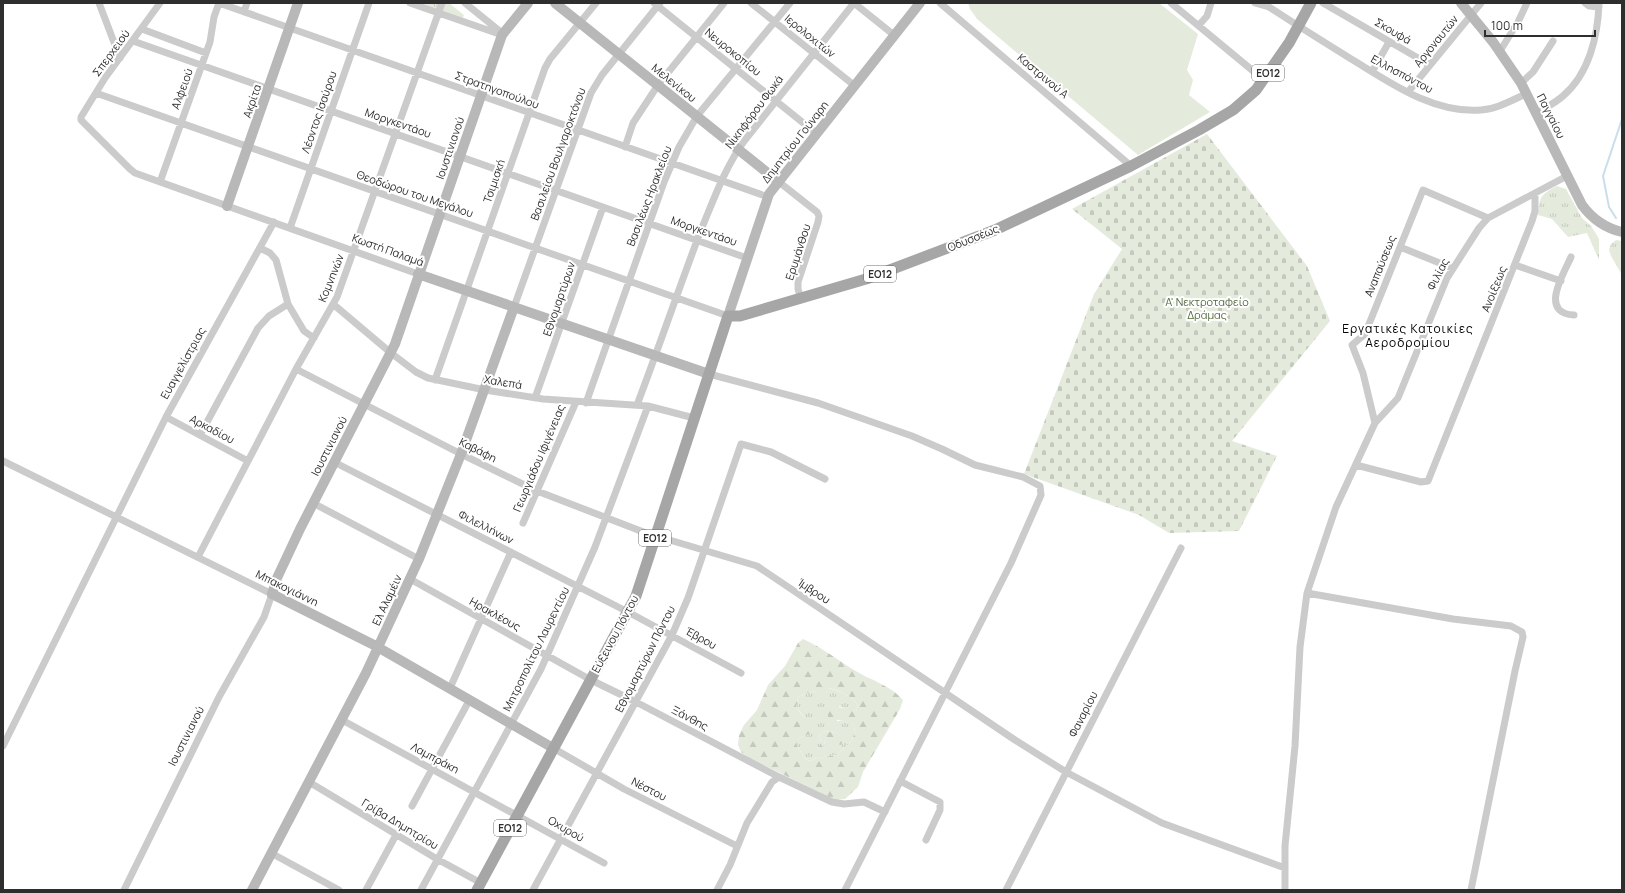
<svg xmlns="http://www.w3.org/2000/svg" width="1625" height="893" font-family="Manrope,sans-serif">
  <defs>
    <pattern id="grass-tufts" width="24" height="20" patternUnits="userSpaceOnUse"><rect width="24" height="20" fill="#e4ebdd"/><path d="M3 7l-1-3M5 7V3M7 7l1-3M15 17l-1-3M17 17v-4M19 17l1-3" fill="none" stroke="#c4cabe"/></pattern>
    <pattern id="forest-firs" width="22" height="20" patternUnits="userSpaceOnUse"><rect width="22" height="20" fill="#e4ebdd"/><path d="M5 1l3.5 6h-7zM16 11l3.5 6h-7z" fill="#c4cabe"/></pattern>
    <pattern id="cemetery-stones" width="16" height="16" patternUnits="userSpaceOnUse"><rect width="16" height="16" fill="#e4ebdd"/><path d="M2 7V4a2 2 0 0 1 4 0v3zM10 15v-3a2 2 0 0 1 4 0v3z" fill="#c4cabe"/></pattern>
  </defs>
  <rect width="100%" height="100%" fill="#fff"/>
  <path fill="url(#grass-tufts)" fill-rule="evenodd" d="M421,3H449L464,15L463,18Z
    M1557,186L1566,189L1582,218L1591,226L1595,232L1599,239V260L1587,233L1568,237L1552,219L1538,215C1539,197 1541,194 1557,186Z
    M1616,240L1622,241V275L1611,256L1609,250L1611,244Z
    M828,688C839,690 852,696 858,705L856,711L848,710L839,706L837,721H848L854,725L855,733L850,743L837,755L817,758L810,761L804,758C802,752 798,749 796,743L799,738L807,735C807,723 806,716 796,708L798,697L812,691L817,693ZM825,731L836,733L844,739H831L828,736L825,739L824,745L818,750L821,741L819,736L821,733Z"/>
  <path fill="url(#forest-firs)" fill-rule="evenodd" d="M803,639C824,648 841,663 861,674C876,682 892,687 903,700L900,709L863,772L858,787L845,799L835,800L749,758L741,752L738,745L739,735L744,725L757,710L768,685L785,666L798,643ZM829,688C839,690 852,696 858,705L856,711L830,705L827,710L828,717C837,721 846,720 854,725L855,733L850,743L837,755L817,758L810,761L804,758C802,752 798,749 796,743L799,738L807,735L813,730L811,724C805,721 802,713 796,708L798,697L812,691L817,693L824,694Z
    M825,731L836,733L844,738L841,745L832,742L831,739L827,737L825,739L823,749L820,752L818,750L821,741L819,736L821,733Z"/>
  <path fill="url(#cemetery-stones)" d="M1207,134L1307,266L1330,321L1232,441L1277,456L1239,531L1169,533L1139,515L1024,474L1094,294L1122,249L1072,209Z"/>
  <path fill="#e4ebdd" d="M968,3H1159L1198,34L1187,70L1193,80L1189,95L1210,112L1138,155L977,19L970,9Z"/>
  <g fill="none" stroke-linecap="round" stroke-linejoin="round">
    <path stroke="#cadeea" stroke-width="2" d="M1616,218L1609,207L1603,176L1622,119"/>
    <path stroke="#cbcbcb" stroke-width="7" d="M99,3L120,58
      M160,3L105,78L81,117V120L130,169L135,173L418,274
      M219,3L768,197
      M410,3L502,35
      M465,3L502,33
      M654,3L817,134
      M751,3L855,86
      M854,3L894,35
      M940,3L1131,166
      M1171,3L1264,80
      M1255,3L1269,7C1295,24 1322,41 1348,57C1388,81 1432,114 1481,110C1497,109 1512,100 1526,94
      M1323,3L1430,65
      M1585,3L1589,6L1599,7
      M244,12L247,3
      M1199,25L1207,16L1211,3
      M142,29L206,53
      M133,41L747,258
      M1500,51L1518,22L1527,3
      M1372,72L1389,42
      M1521,83L1533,72L1553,41
      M1408,92L1481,3
      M96,93L728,316
      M1537,113C1545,108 1555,103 1563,96C1589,74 1598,36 1599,3
      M625,147L633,123L658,85L724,3
      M160,182L210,42L214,17L219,3
      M779,182L817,212L819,216L818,222L798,282V289L801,299
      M290,228L369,3
      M1400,247L1452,268
      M260,248L270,253L276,260L288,304L304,331L314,338
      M1571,257C1563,275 1539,313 1574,315
      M1515,265L1561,281
      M333,304L391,353L416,372L428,378L485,390L543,399L648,406L694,418
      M514,307L591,93L602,75L660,3
      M296,369L461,454L537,491L646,533L757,566L1015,740L1066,772L1162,823L1285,868
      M709,374L818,403L912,436L942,449L975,465L1023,477L1040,486L1041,495L1011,563L845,890
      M435,380L545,68L550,59L596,3
      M535,398L603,207
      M586,403L664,182L679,147L697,116L790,3
      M637,405C659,347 679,288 701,230C714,199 725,167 745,140L854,3
      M166,417L248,461
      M1375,423L1398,398L1447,278L1479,228L1488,218L1567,176
      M200,435L258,328L269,316L288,304
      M3,461L272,594L264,617L219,697L124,890
      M334,462L628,612L741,673
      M1356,465L1421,482L1428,481L1532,221L1535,211V193
      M313,503L419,559
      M523,523L576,402
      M198,557L296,369L337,297L442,3
      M410,579L591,680L636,702L779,777
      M1307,593L1453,619L1511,626L1522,632L1523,637L1515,671L1471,890
      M450,688L511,552
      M342,720L604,863
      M3,746L166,417L274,222
      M553,748L624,789L737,846
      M900,781L940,802V810L926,840
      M309,782L437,859L481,883
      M412,806L470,699
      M271,853L339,890
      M366,890L396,835
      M421,890L541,669L595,547L648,406
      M533,890L672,635L688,598L741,444L771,452L825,479
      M717,890L730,865L747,823L772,782L779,777L832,802L844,804L864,802L885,812
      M1006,890L1181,548
      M1285,890V846L1295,746L1300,647L1307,593L1336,507L1375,423L1363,373L1352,345L1365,334L1423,190L1488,218"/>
    <path stroke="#b8b8b8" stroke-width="10" d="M528,3L502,35L395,344L300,529L277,578L272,594L374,645L553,748
      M555,3L779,182
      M1461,3L1493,42L1521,83L1582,205C1593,220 1605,228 1622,232
      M227,206L298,3
      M418,274L709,374
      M728,316L769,194L920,3
      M252,890L366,673L419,559L461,454L514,307"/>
    <path stroke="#a6a6a6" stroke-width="11" d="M477,890L636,596L728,316H740L866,279L995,230L1131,166L1199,130L1233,110L1256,90L1289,43L1311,3"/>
  </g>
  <g text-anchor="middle" stroke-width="4" stroke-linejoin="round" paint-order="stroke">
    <g fill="#fff" stroke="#6d6d6d" stroke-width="1">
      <rect x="1252" y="65" width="32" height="16" rx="3"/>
      <rect x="864" y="266" width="32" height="16" rx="3"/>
      <rect x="639" y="530" width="32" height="16" rx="3"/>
      <rect x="494" y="820" width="32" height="16" rx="3"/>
    </g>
    <g font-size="10" font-weight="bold" fill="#2e2e2e">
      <text x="1268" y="77">ΕΟ12</text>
      <text x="880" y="278">ΕΟ12</text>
      <text x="655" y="542">ΕΟ12</text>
      <text x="510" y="832">ΕΟ12</text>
    </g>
    <g font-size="11" fill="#2e2e2e" stroke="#fff">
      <text transform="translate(1393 31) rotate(30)" y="4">Σκουφά</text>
      <text transform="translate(810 36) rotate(39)" y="4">Ιερολοχιτών</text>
      <text transform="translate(1436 41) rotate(-51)" y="4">Αργοναυτών</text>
      <text transform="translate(733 52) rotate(39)" y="4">Νευροκοπίου</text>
      <text transform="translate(111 53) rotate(-54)" y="4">Σπερχειού</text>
      <text transform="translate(1402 74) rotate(28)" y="4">Ελλησπόντου</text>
      <text transform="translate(1043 76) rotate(40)" y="4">Καστρινού Α</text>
      <text transform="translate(674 83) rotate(39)" y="4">Μελενίκου</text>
      <text transform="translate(182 89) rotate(-70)" y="4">Αλφειού</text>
      <text transform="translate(497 90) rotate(20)" y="4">Στρατηγοπούλου</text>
      <text transform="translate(252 101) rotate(-71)" y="4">Ακρίτα</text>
      <text transform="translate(319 112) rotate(-71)" y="4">Λέοντος Ισαύρου</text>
      <text transform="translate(754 112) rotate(-53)" y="4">Νικηφόρου Φωκά</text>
      <text transform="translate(1551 116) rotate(63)" y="4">Παγγαίου</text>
      <text transform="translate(398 123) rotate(19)" y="4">Μοργκεντάου</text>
      <text transform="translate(795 142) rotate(-52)" y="4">Δημητρίου Γούναρη</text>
      <text transform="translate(450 148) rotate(-71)" y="4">Ιουστινιανού</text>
      <text transform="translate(558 154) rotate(-70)" y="4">Βασιλείου Βουλγαροκτόνου</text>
      <text transform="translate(494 181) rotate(-71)" y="4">Τσιμισκή</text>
      <text transform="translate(415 194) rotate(19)" y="4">Θεοδώρου του Μεγάλου</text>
      <text transform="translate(649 196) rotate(-69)" y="4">Βασιλέως Ηρακλείου</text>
      <text transform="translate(704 231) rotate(19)" y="4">Μοργκεντάου</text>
      <text transform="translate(973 238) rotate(-22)" y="4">Οδυσσέως</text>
      <text transform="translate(388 250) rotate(20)" y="4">Κωστή Παλαμά</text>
      <text transform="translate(798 252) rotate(-72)" y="4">Ερυμάνθου</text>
      <text transform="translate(1380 266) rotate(-68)" y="4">Αναπαύσεως</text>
      <text transform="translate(1438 274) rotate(-63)" y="4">Φιλίας</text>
      <text transform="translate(331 278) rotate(-68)" y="4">Κομνηνών</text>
      <text transform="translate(1494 289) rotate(-68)" y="4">Ανοίξεως</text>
      <text transform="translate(559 299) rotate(-71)" y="4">Εθνομαρτύρων</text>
      <text transform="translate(183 363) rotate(-61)" y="4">Ευαγγελίστριας</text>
      <text transform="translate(503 382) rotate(9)" y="4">Χαλεπά</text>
      <text transform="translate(212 429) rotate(28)" y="4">Αρκαδίου</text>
      <text transform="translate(329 446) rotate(-63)" y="4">Ιουστινιανού</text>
      <text transform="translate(478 450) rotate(27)" y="4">Καβάφη</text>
      <text transform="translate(539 458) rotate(-67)" y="4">Γεωργιάδου Ιφιγένειας</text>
      <text transform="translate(486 527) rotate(27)" y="4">Φιλελλήνων</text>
      <text transform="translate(287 588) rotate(26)" y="4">Μπακογιάννη</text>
      <text transform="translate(814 591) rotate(34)" y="4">Ίμβρου</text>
      <text transform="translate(387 600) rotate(-65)" y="4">Ελ Αλαμέιν</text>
      <text transform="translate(495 614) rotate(29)" y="4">Ηρακλέους</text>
      <text transform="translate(615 634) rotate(-62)" y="4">Εύξεινου Πόντου</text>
      <text transform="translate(701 638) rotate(29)" y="4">Έβρου</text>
      <text transform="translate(536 649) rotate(-64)" y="4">Μητροπολίτου Λαυρεντίου</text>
      <text transform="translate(645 659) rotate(-63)" y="4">Εθνομαρτύρων Πόντου</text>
      <text transform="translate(1083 714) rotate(-63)" y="4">Φαναρίου</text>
      <text transform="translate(690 718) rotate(28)" y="4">Ξάνθης</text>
      <text transform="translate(186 736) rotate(-63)" y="4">Ιουστινιανού</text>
      <text transform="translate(435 758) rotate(28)" y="4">Λαμπράκη</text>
      <text transform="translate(649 789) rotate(27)" y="4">Νέστου</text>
      <text transform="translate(400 824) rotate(31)" y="4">Γρίβα Δημητρίου</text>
      <text transform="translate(566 829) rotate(30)" y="4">Οχυρού</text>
    </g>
    <g font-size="11" fill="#52683e" stroke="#fff">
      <text x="1207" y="306">Α' Νεκτροταφείο<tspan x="1207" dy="13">Δράμας</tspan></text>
    </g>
    <g font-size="12" letter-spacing="1" fill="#000" stroke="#fff">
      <text x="1408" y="333">Εργατικές Κατοικίες<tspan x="1408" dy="14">Αεροδρομίου</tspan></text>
    </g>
  </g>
  <rect width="1625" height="893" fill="none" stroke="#2e2e2e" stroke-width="8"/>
  <path d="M1485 30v6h110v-6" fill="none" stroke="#2e2e2e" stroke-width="2"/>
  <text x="1491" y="30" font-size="12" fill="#2e2e2e" stroke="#ffffff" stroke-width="3" paint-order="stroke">100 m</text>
</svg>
